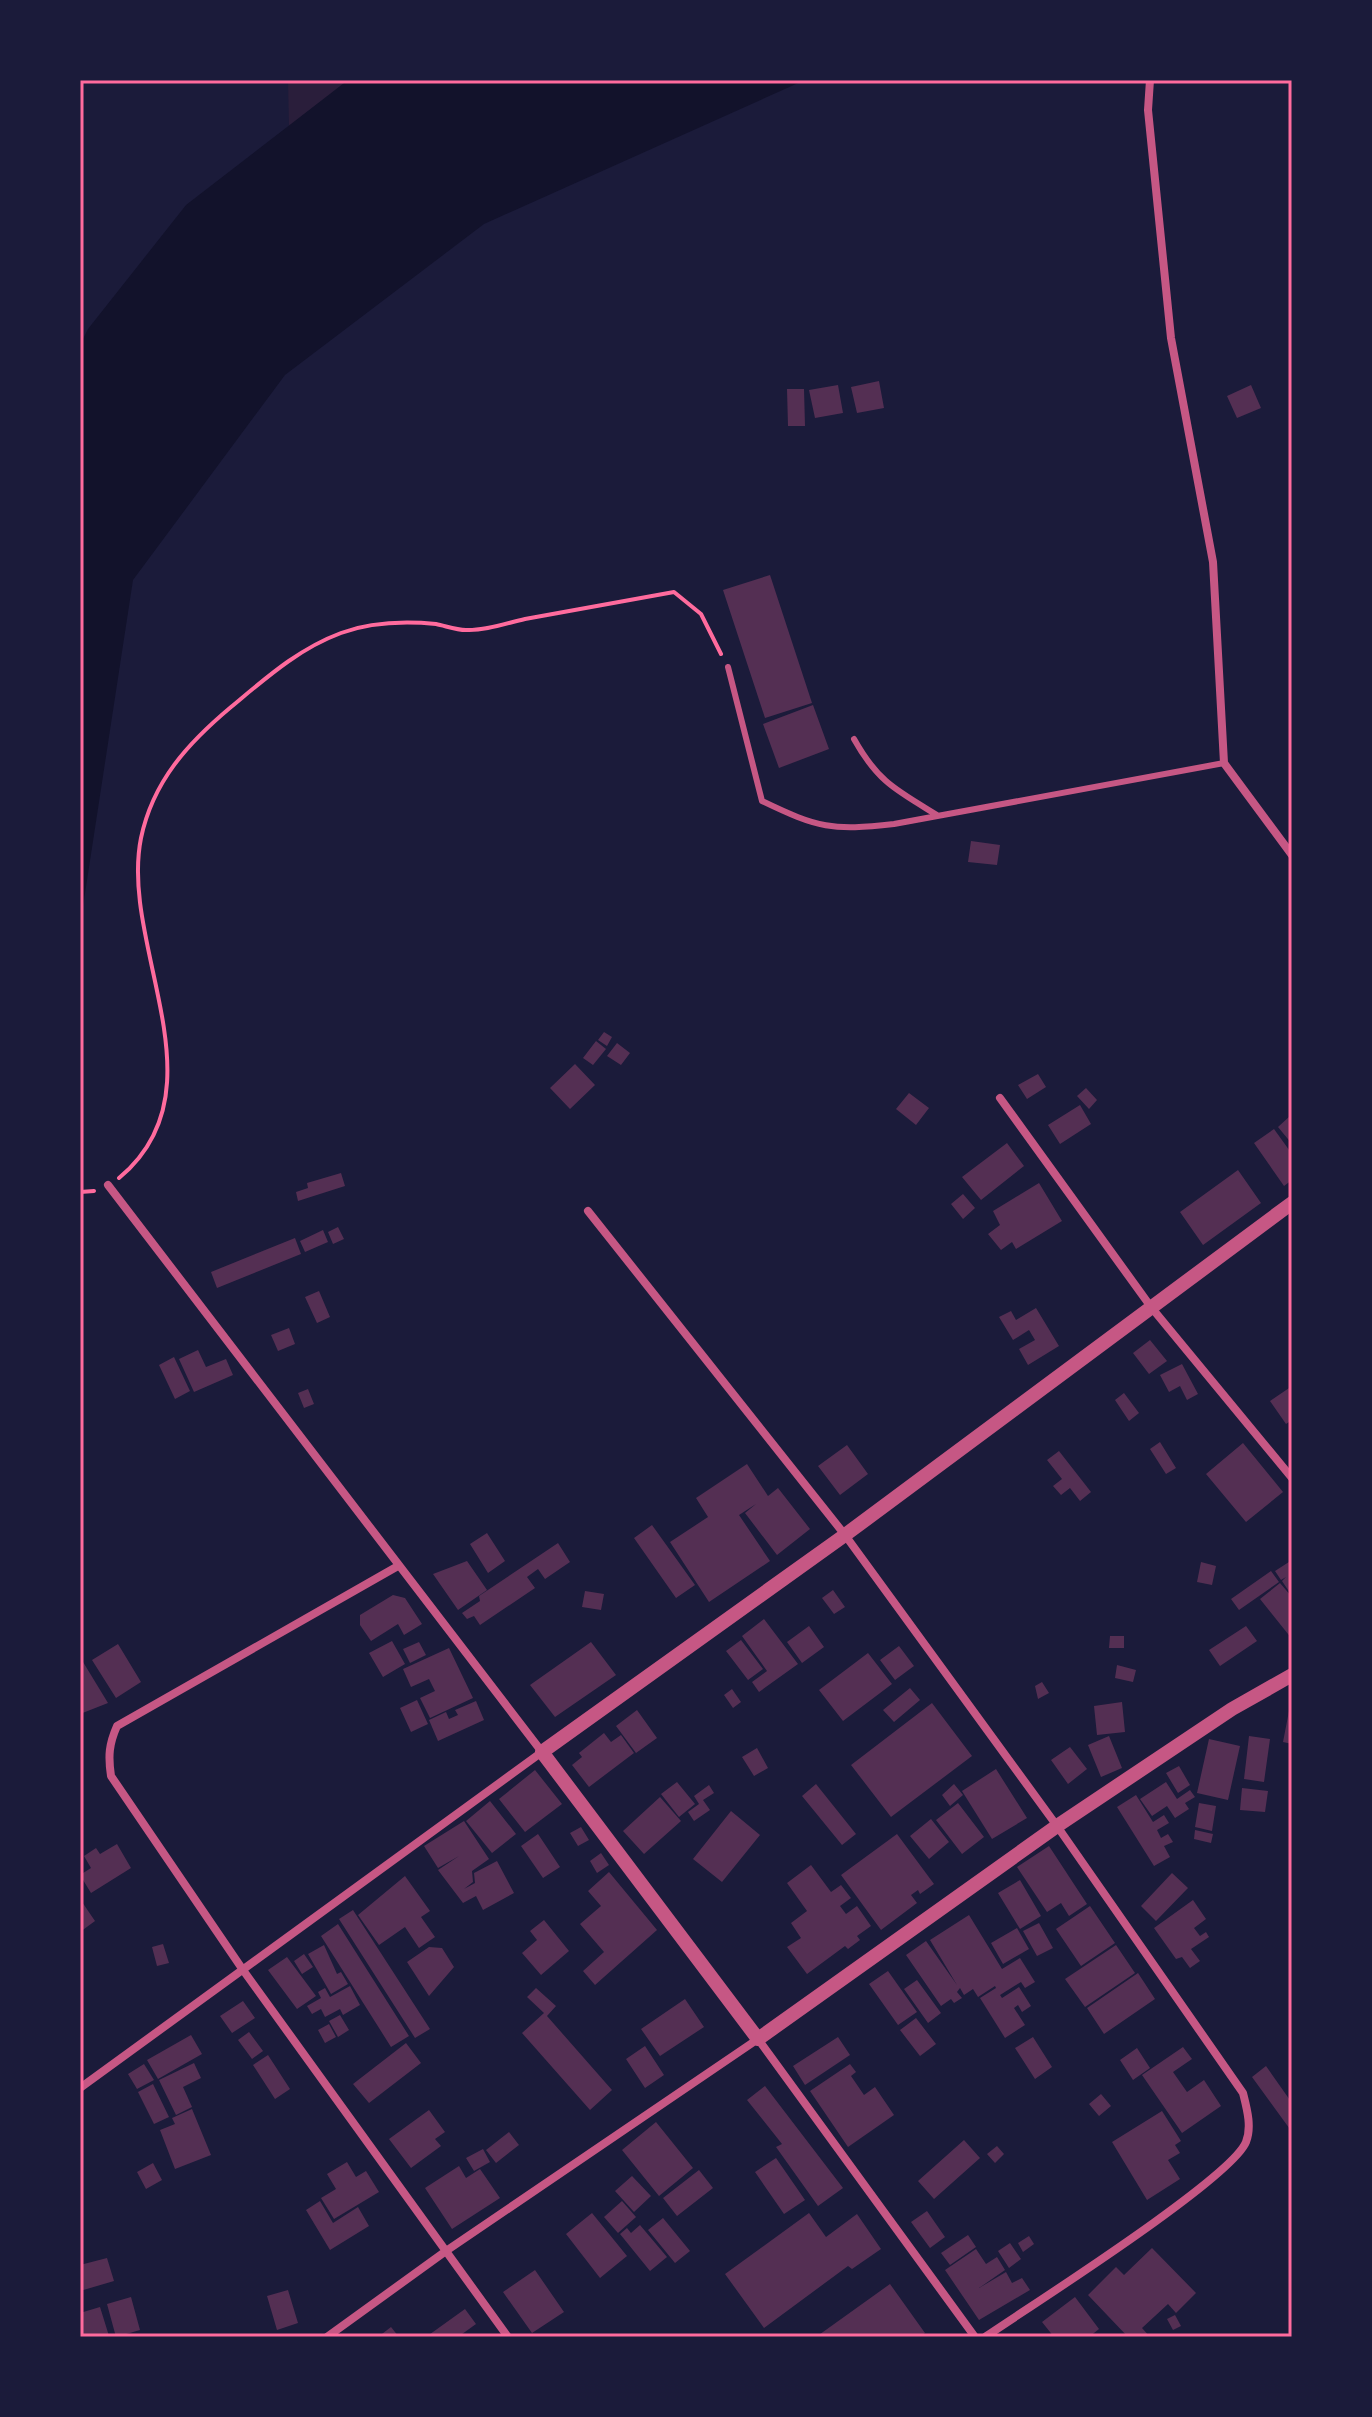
<svg xmlns="http://www.w3.org/2000/svg" width="1372" height="2417" font-family="Raleway,sans-serif">
  <rect width="100%" height="100%" fill="#1b1b3a"/>
  <path fill="#2a1e3b" d="M288,80H348L289,127Z"/>
  <path fill="#12122b" d="M348,80H805L484,224L285,375L133,580L80,926V345L88,329L186,205Z"/>
  <path fill="#542f53" d="M879,381L884,408L857,413L851,387Z
    M838,385L843,413L815,418L809,390Z
    M1251,385L1261,408L1237,418L1227,396Z
    M787,389H804L805,426H788Z
    M770,575L812,703L765,718L723,590Z
    M813,705L829,749L779,768L763,724Z
    M971,841L1000,845L997,865L968,862Z
    M604,1032L612,1037L607,1046L598,1040Z
    M596,1041L606,1049L593,1065L583,1058Z
    M617,1043L630,1053L621,1065L607,1056Z
    M575,1064L595,1085L570,1109L550,1088Z
    M1038,1074L1046,1087L1027,1099L1018,1085Z
    M1086,1088L1097,1100L1089,1109L1077,1096Z
    M909,1093L929,1108L916,1125L896,1109Z
    M1080,1105L1091,1124L1060,1144L1048,1125Z
    M1290,1116L1292,1119V1144L1278,1127Z
    M1274,1129L1292,1154V1180L1284,1186L1254,1143Z
    M1007,1143L1024,1166L981,1200L962,1177Z
    M1238,1170L1261,1203L1203,1245L1180,1212Z
    M341,1173L345,1186L298,1201L296,1192L308,1188L307,1183Z
    M1039,1183L1062,1221L1016,1249L1012,1242L1001,1250L988,1234L1000,1225L993,1211Z
    M963,1194L975,1208L963,1219L951,1204Z
    M338,1227L344,1239L333,1244L328,1232Z
    M323,1230L328,1242L305,1252L300,1241Z
    M295,1238L301,1254L217,1288L211,1272Z
    M319,1291L330,1317L317,1323L305,1297Z
    M1036,1308L1059,1346L1028,1365L1019,1349L1035,1340L1029,1330L1013,1340L999,1317L1011,1311L1016,1320Z
    M289,1328L295,1344L278,1351L271,1335Z
    M1150,1340L1167,1361L1149,1374L1133,1353Z
    M198,1350L206,1367L226,1359L233,1375L194,1392L179,1359Z
    M174,1357L190,1391L175,1399L159,1365Z
    M1182,1364L1198,1394L1187,1400L1180,1386L1169,1392L1160,1375Z
    M1292,1386V1420L1286,1424L1270,1401Z
    M308,1389L314,1404L304,1408L298,1393Z
    M1124,1393L1139,1413L1129,1421L1115,1400Z
    M1160,1442L1176,1468L1166,1474L1150,1449Z
    M1243,1443L1283,1492L1246,1522L1206,1474Z
    M847,1445L868,1474L840,1495L818,1466Z
    M1059,1451L1091,1492L1080,1501L1070,1488L1061,1495L1053,1486L1062,1479L1047,1460Z
    M747,1464L768,1496L778,1488L810,1529L777,1555L745,1513L756,1504L739,1515L770,1561L709,1602L670,1542L708,1517L696,1498Z
    M652,1525L695,1585L676,1598L634,1538Z
    M487,1533L505,1561L488,1573L470,1544Z
    M558,1543L570,1562L545,1579L538,1569L527,1577L535,1588L480,1625L474,1616L467,1619L462,1613L480,1601L479,1596Z
    M1292,1560V1592L1290,1593L1282,1581L1286,1577L1281,1580L1275,1571Z
    M467,1561L487,1590L458,1610L433,1574Z
    M1201,1562L1216,1566L1212,1585L1197,1582Z
    M1271,1571L1279,1582L1239,1610L1231,1599Z
    M1280,1583L1292,1597V1639L1260,1599Z
    M833,1590L845,1607L834,1614L822,1598Z
    M585,1591L604,1594L601,1610L582,1607Z
    M393,1595L405,1598L422,1624L404,1635L398,1624L371,1641L360,1625V1615Z
    M764,1619L798,1664L759,1692L752,1682L767,1671L742,1636Z
    M809,1626L824,1647L802,1663L787,1642Z
    M1246,1626L1257,1641L1220,1666L1209,1650Z
    M1110,1636H1124V1648H1109Z
    M741,1640L763,1669L748,1680L726,1651Z
    M392,1641L405,1664L383,1677L369,1653Z
    M419,1642L426,1655L410,1663L403,1649Z
    M591,1642L616,1675L555,1717L530,1685Z
    M118,1644L141,1682L116,1698L92,1660Z
    M899,1646L914,1666L895,1680L880,1660Z
    M449,1648L473,1698L430,1718L420,1698L435,1691L429,1679L411,1687L403,1669Z
    M868,1653L892,1684L843,1721L819,1690Z
    M80,1657L108,1703L80,1714Z
    M1117,1665L1136,1670L1133,1682L1115,1678Z
    M1042,1682L1049,1693L1038,1699L1035,1686Z
    M910,1688L920,1700L894,1722L883,1710Z
    M732,1689L741,1702L733,1708L724,1695Z
    M417,1700L428,1724L411,1732L400,1708Z
    M476,1701L484,1720L438,1741L429,1720L446,1712L449,1719L458,1715L455,1710Z
    M1122,1702L1125,1732L1097,1735L1094,1706Z
    M932,1703L972,1756L891,1817L851,1765Z
    M637,1710L657,1738L636,1753L616,1726Z
    M1289,1711L1292,1712V1744L1283,1742Z
    M604,1733L611,1742L621,1735L634,1753L589,1787L572,1765L582,1757L579,1753Z
    M1109,1736L1122,1768L1101,1777L1088,1745Z
    M1249,1736L1270,1739L1264,1782L1244,1779Z
    M1209,1739L1240,1746L1228,1800L1197,1793Z
    M1070,1747L1087,1769L1068,1784L1051,1760Z
    M757,1748L768,1768L754,1776L742,1757Z
    M1179,1766L1190,1785L1178,1793L1166,1773Z
    M996,1769L1027,1818L992,1839L962,1791Z
    M535,1770L562,1804L525,1832L499,1799Z
    M677,1782L695,1804L679,1817L661,1794Z
    M1166,1782L1177,1799L1190,1790L1195,1797L1185,1803L1189,1809L1175,1818L1167,1806L1152,1816L1140,1799Z
    M816,1784L856,1834L842,1845L802,1796Z
    M954,1784L963,1795L950,1806L942,1795Z
    M709,1785L714,1793L703,1800L710,1810L694,1821L688,1812L699,1804L694,1796Z
    M1242,1788L1268,1791L1265,1812L1240,1810Z
    M1136,1795L1153,1822L1164,1815L1169,1823L1157,1830L1161,1838L1168,1834L1173,1842L1164,1846L1170,1857L1154,1866L1117,1807Z
    M660,1797L681,1821L644,1854L623,1831Z
    M490,1801L516,1834L492,1853L466,1821Z
    M958,1803L984,1837L962,1854L936,1820Z
    M1199,1803L1216,1806L1212,1831L1195,1827Z
    M731,1811L760,1835L722,1882L693,1859Z
    M931,1819L949,1842L929,1859L910,1836Z
    M464,1821L489,1859L472,1871L473,1882L464,1889L475,1883L474,1873L497,1861L514,1893L483,1910L476,1896L463,1903L438,1870L459,1856L438,1868L424,1846Z
    M581,1827L589,1840L578,1846L570,1833Z
    M1195,1830L1213,1834L1211,1843L1194,1839Z
    M538,1834L560,1867L543,1878L521,1846Z
    M897,1834L934,1884L920,1894L918,1890L911,1895L917,1903L881,1930L841,1875Z
    M117,1844L131,1868L91,1893L80,1875L91,1868L84,1856L96,1848L100,1854Z
    M1049,1846L1087,1904L1069,1916L1061,1903L1047,1912L1017,1867Z
    M601,1853L609,1865L597,1873L590,1861Z
    M811,1865L831,1892L841,1885L851,1898L840,1906L846,1914L857,1906L871,1926L857,1936L860,1940L848,1949L845,1946L807,1974L787,1947L801,1938L791,1923L807,1911L787,1883Z
    M609,1872L657,1930L595,1985L583,1971L604,1952L580,1924L601,1906L588,1891Z
    M1172,1873L1188,1888L1156,1921L1141,1906Z
    M405,1876L430,1911L421,1917L435,1937L419,1948L405,1927L379,1945L358,1915Z
    M1020,1880L1041,1916L1020,1929L998,1893Z
    M80,1899L95,1921L80,1932Z
    M1193,1900L1206,1919L1194,1928L1200,1936L1206,1932L1209,1937L1191,1949L1200,1961L1190,1968L1182,1957L1176,1959L1154,1928Z
    M1090,1906L1115,1943L1081,1966L1056,1929Z
    M353,1910L430,2029L415,2038L339,1919Z
    M969,1915L1002,1969L1020,1958L1035,1982L1025,1988L1021,1982L1000,1995L1002,1998L1019,1987L1031,2006L1022,2012L1018,2005L1014,2008L1025,2025L1005,2038L980,1998L996,1988L995,1986L978,1997L973,1989L964,1995L960,1988L957,1992L962,1998L954,2003L951,1999L941,2006L906,1955L926,1941L957,1985L930,1940Z
    M544,1920L569,1951L541,1975L522,1953L537,1940L530,1931Z
    M1039,1923L1053,1948L1037,1956L1023,1931Z
    M338,1924L409,2036L391,2047L321,1936Z
    M1017,1928L1029,1949L1003,1964L991,1943Z
    M163,1944L169,1963L157,1966L152,1947Z
    M324,1945L337,1974L341,1972L348,1984L331,1994L308,1954Z
    M1116,1945L1135,1973L1085,2007L1065,1979Z
    M429,1947L442,1948L454,1967L429,1996L407,1962Z
    M304,1954L313,1967L302,1974L294,1961Z
    M287,1957L316,1996L297,2009L268,1970Z
    M888,1971L917,2012L898,2025L869,1984Z
    M1138,1973L1155,1999L1104,2034L1087,2008Z
    M917,1980L941,2013L928,2023L904,1989Z
    M350,1986L360,2005L343,2015L340,2009L325,2017L321,2009L312,2014L307,2006L321,1998L318,1992L325,1988L330,1997Z
    M536,1988L556,2006L547,2016L612,2090L590,2110L522,2033L544,2013L527,1997Z
    M685,1999L704,2027L660,2056L641,2029Z
    M243,2001L255,2018L232,2033L220,2016Z
    M340,2015L349,2030L338,2037L329,2021Z
    M916,2018L936,2044L920,2056L900,2030Z
    M329,2024L336,2037L325,2043L318,2030Z
    M249,2032L263,2051L252,2059L238,2040Z
    M191,2035L202,2054L158,2079L147,2060Z
    M838,2037L850,2055L805,2085L793,2066Z
    M1033,2037L1052,2067L1035,2079L1015,2048Z
    M406,2043L421,2063L369,2103L353,2084Z
    M645,2046L664,2075L645,2088L626,2059Z
    M1183,2047L1192,2059L1173,2072L1187,2092L1204,2080L1221,2106L1182,2133L1142,2075Z
    M1137,2048L1150,2068L1133,2080L1120,2060Z
    M268,2055L290,2089L275,2099L253,2065Z
    M194,2063L201,2078L183,2087L192,2107L176,2115L159,2080Z
    M144,2064L154,2080L137,2089L128,2074Z
    M850,2064L856,2072L851,2076L864,2095L875,2087L894,2115L848,2147L810,2091Z
    M1266,2066L1292,2103V2132L1252,2077Z
    M153,2084L169,2117L154,2124L138,2092Z
    M765,2086L843,2188L818,2206L776,2147L782,2144L747,2100Z
    M1101,2094L1111,2106L1099,2116L1089,2104Z
    M192,2109L211,2155L175,2169L160,2130L175,2124L172,2118Z
    M429,2110L445,2132L435,2139L441,2146L411,2168L389,2139Z
    M1162,2111L1181,2141L1175,2145L1180,2153L1168,2160L1180,2179L1147,2200L1112,2142Z
    M656,2122L693,2168L659,2196L622,2150Z
    M509,2132L519,2145L496,2163L486,2150Z
    M964,2140L980,2158L934,2199L918,2181Z
    M997,2146L1004,2154L995,2163L987,2154Z
    M483,2149L490,2162L474,2171L466,2158Z
    M776,2158L805,2200L784,2214L755,2172Z
    M347,2162L356,2177L366,2171L379,2192L334,2219L321,2198L336,2189L327,2174Z
    M153,2163L162,2180L146,2189L137,2172Z
    M459,2166L466,2178L480,2169L500,2198L452,2229L425,2188Z
    M699,2170L713,2188L677,2216L663,2198Z
    M632,2176L651,2196L634,2212L615,2191Z
    M320,2201L333,2223L358,2207L369,2226L330,2250L306,2210Z
    M622,2201L636,2217L618,2233L604,2217Z
    M927,2211L945,2237L930,2248L911,2222Z
    M592,2213L627,2256L600,2278L566,2234Z
    M809,2213L826,2237L857,2214L881,2249L852,2269L848,2266L764,2328L725,2274Z
    M663,2218L690,2251L675,2263L648,2230Z
    M640,2225L667,2257L650,2271L620,2234L627,2228L631,2233Z
    M968,2235L976,2247L950,2265L941,2253Z
    M1029,2236L1034,2244L1023,2252L1018,2243Z
    M1010,2243L1021,2259L1009,2268L998,2251Z
    M1152,2248L1196,2293L1176,2313L1168,2304L1142,2328L1150,2337H1128L1088,2295L1116,2267L1124,2275Z
    M976,2249L986,2264L997,2257L1005,2270L979,2288L1006,2272L1012,2283L1022,2278L1030,2290L979,2320L945,2270Z
    M107,2258L114,2281L80,2291V2265Z
    M535,2270L564,2312L532,2333L503,2292Z
    M890,2284L925,2333L919,2337H816Z
    M288,2290L298,2323L277,2330L267,2296Z
    M131,2297L140,2330L116,2337L107,2304Z
    M1075,2297L1099,2329L1089,2337H1054L1042,2322Z
    M100,2307L109,2336L81,2337L80,2313Z
    M465,2309L476,2324L458,2337H426Z
    M1175,2315L1181,2326L1173,2330L1167,2319Z
    M391,2327L399,2337H378Z"/>
  <g fill="none" stroke-linecap="round" stroke-linejoin="round">
    <path stroke="#ff6b9d" stroke-width="4" d="M119,1178C226,1089 119,947 141,838C153,781 188,743 231,707C266,678 298,649 341,633C371,622 404,621 436,624C446,626 456,630 466,630C485,631 507,623 525,619C575,610 624,601 674,592L701,614L721,654
      M80,1192L94,1191"/>
    <path stroke="#c65784" stroke-width="6" d="M728,667L762,801C818,828 832,831 894,824L1224,763
      M854,739C878,782 896,790 937,815"/>
    <path stroke="#c65784" stroke-width="8" d="M1150,80L1148,110L1171,338L1213,562L1224,763L1292,855
      M1000,1098L1151,1307L1292,1478
      M588,1211L845,1535L1057,1826L1243,2093C1247,2109 1252,2127 1246,2142C1231,2179 1029,2307 985,2337
      M398,1566L117,1726C109,1744 108,1756 111,1776L243,1970L508,2337
      M80,2088L542,1752L108,1185
      M327,2337L446,2251L758,2039L975,2337"/>
    <path stroke="#c65784" stroke-width="14" d="M1292,1203L845,1535L542,1752L758,2039L1057,1826L1232,1709L1292,1675"/>
  </g>
  <rect width="1372" height="2417" fill="none" stroke="#1b1b3a" stroke-width="164"/>
  <rect x="82" y="82" width="1208" height="2253" fill="none" stroke="#ff6b9d" stroke-width="3"/>
</svg>
